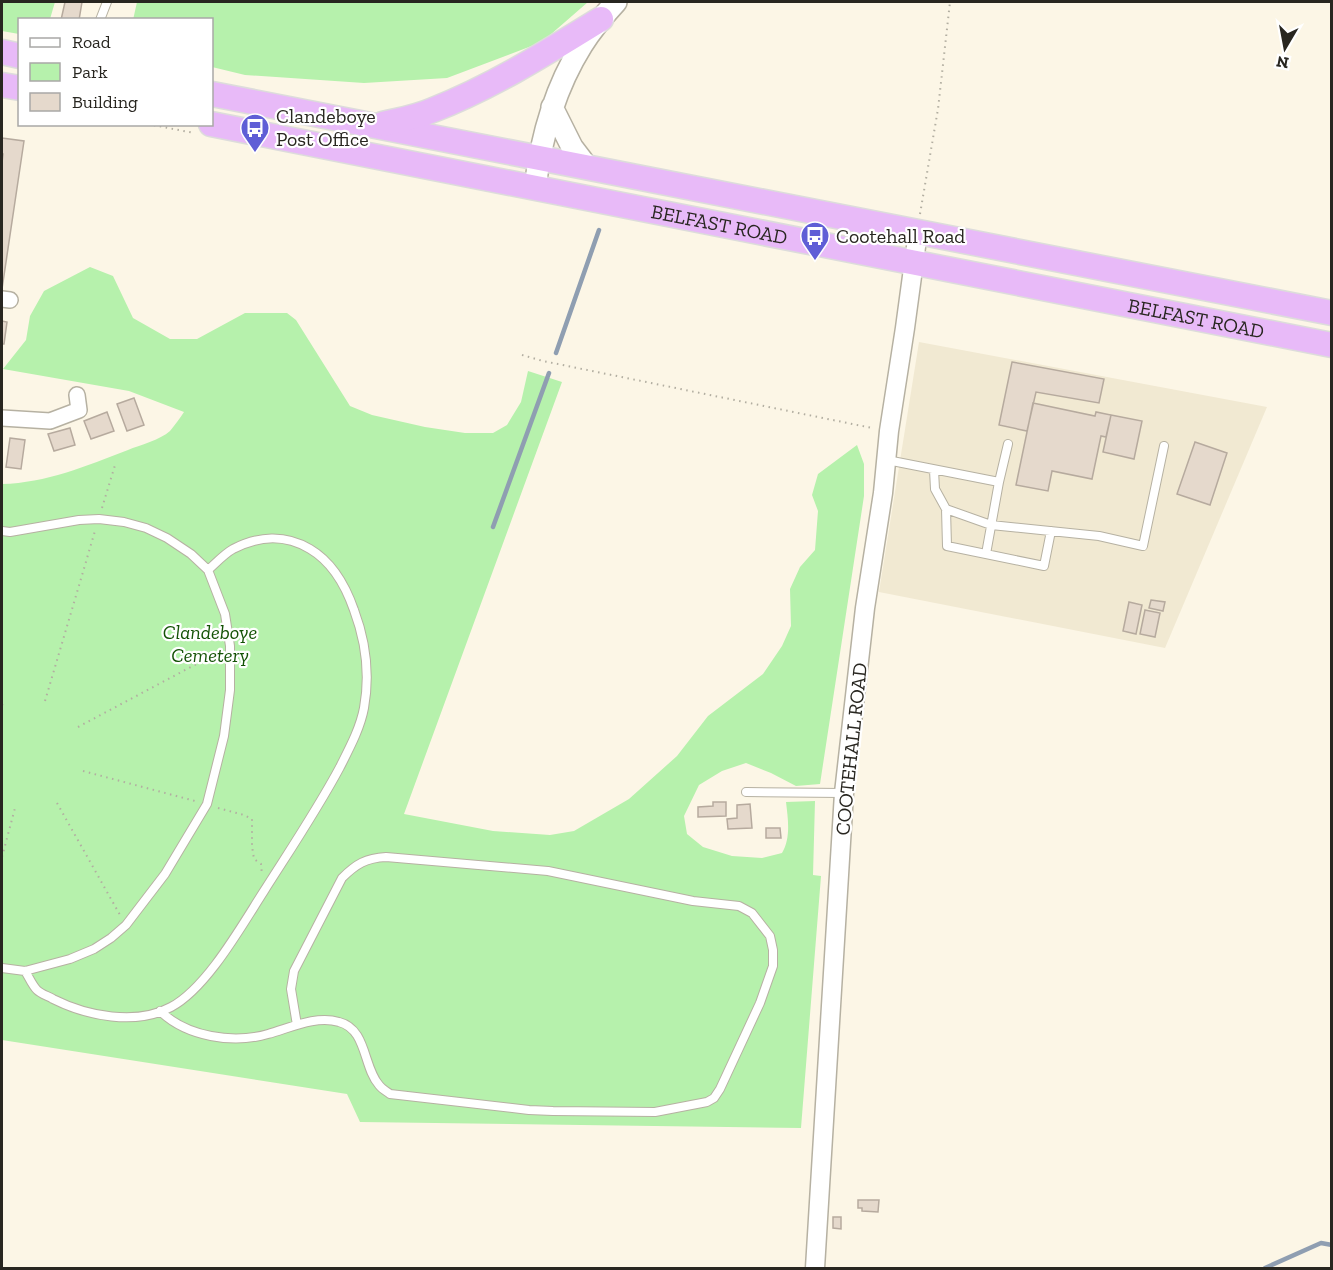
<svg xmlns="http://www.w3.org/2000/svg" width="1333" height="1270" font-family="'Zilla Slab',serif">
  <rect width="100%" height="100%" fill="#fcf6e6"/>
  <path fill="#f1e9d2" d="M919,342L1267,407L1165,648L879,592Z"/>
  <path fill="#b6f1ac" d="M2,2H55L50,19L20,20L19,34L2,31Z
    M137,2H588L542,42L447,78L364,83L245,75L212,67V20H133Z
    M90,267L113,276L133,318L170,339H197L245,313H287L296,320L350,406L372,415L425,427L465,433H493L507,425L521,402L528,371L562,382L404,814L493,831L550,835L574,831L629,799L677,756L708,716L763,674L782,646L791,626L790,589L800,567L815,550L818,511L812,495L818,474L857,445L864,464V496L820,784L796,786L771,773L746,763L722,771L699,785L684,816L687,834L703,847L732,856L762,858L782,853C791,838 788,819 786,802L815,801L813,875L821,876L801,1128L360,1122L347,1094L2,1040V484C46,483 86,466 128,450C140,445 160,440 170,431C175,425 180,418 184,412L129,391L3,369L26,340L30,316L44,291Z"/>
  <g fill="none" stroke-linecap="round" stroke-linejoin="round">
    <path stroke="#8f9eb1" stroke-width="4.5" d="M556,353L599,230
      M493,527L549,373
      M1265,1268L1321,1243L1332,1245"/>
  </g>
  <path fill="#e5d9cc" stroke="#b6aa9e" stroke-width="1.5" d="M65,2H82L79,20H61Z
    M2,138L24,141L2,289V163L3,154H2Z
    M2,321L7,322L4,344H2Z
    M1012,362L1104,379L1099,403L1036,392L1027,431L999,425Z
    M134,398L144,425L127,431L117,404Z
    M1033,403L1095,416L1096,412L1111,415L1106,437L1101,436L1092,479L1052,471L1048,491L1016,485Z
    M107,412L114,431L91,439L84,421Z
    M1111,415L1142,421L1134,459L1103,452Z
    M70,428L75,445L54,451L48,434Z
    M10,438L25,440L21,469L6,467Z
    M1195,442L1227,453L1210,505L1177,494Z
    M1151,600L1165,602L1163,611L1149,608Z
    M1129,602L1142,605L1136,634L1123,631Z
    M1145,610L1160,613L1155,637L1140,634Z
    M713,802H726V816L698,817V807L713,806Z
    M750,804L752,828L728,829L727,819L737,818V805Z
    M766,828H780L781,838H766Z
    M858,1200H879L878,1212L862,1211V1208H858Z
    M833,1217H841V1229L833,1228Z"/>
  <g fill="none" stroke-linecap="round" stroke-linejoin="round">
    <g stroke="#b6b1a2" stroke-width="10">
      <path id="service" d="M100,20L107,2
        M887,460L999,482L1008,444
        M934,470L935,489L946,509L947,546L1044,566L1051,531
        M946,509L991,525L1099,536L1143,546L1164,446
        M2,531L10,532L79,520L99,519L124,522L146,528L167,538L191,554L208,570L225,614L230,646V690L224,736L207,804L165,874L126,925L111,938L94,949L70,959L25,971L2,968
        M986,554L999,482
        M746,792L843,793
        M25,971C29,977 32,985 37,990C41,994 48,996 53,999C87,1016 136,1026 171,1007C207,988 242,925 264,891C290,850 317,810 340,767C349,749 360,729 364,708C370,675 366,642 354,610C346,587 332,562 310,549C285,534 258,536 233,549C224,554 216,563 208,570
        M160,1011C187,1037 233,1044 268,1034C290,1028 316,1015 339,1022C367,1029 363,1067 379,1085C382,1089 386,1091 390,1094L529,1110L553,1111L655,1112L707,1102L714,1098L720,1089L760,1003L773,966V950L770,936L752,913L739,906L693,901L548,871L386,857C366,858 356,864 342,878L294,971L291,989L297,1025"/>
    </g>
    <g stroke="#b6b1a2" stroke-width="18">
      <path id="minor" d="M2,299L10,300
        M2,418L50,421L79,410L77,395"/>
    </g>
    <g stroke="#b6b1a2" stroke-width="21">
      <path id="tertiary" d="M815,1268L844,793L865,608L883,493L889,431L905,328L918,232"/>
    </g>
    <g stroke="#b6b1a2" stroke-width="24">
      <path id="secondary" d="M552,107L572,147L588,168
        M535,188C541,137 555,88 582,45C592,29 604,15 616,2"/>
    </g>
    <g stroke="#dddcdb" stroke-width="27">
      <g id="trunk">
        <path d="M2,52L20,56"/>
        <path d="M2,85L20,88"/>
        <path d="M212,94L1332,313"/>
        <path id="s1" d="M211,124L1332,345"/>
        <path d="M383,124C400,120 417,117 433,110C492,87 546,53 601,19"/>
      </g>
    </g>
    <path stroke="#b2aea1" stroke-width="2" stroke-dasharray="1.5 4.5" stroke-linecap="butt" d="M148,124L194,133
      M920,214L938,109L950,2
      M522,355L543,361L872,428
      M102,508L116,462
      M45,701L95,531
      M2,704L3,706
      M78,727L219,652
      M83,771L195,801
      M57,803L120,915
      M218,808L244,815L252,819V846L254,859L261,864L262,875
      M2,857L15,808"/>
    <use href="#service" stroke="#fff" stroke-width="8"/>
    <use href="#minor" stroke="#fff" stroke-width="15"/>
    <use href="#tertiary" stroke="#fff" stroke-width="18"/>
    <use href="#secondary" stroke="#fff" stroke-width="21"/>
    <use href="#trunk" stroke="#e8baf8" stroke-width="24"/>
  </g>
  <defs>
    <g id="bus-pin" transform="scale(1.5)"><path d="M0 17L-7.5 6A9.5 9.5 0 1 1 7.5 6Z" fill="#5f5ed6" stroke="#fff"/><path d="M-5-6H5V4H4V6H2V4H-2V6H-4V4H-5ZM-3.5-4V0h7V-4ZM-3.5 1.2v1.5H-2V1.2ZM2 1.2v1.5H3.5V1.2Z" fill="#fff"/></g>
  </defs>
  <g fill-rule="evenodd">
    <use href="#bus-pin" x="255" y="128"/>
    <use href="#bus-pin" x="815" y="236"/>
  </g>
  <g text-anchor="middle" stroke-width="4.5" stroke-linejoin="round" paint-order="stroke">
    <g font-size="20" fill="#282620" stroke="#fff" text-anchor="start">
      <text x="276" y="123">Clandeboye<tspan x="276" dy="23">Post Office</tspan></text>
      <text x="836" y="243">Cootehall Road</text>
    </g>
    <g font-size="20" fill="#282620" stroke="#fff">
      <text dy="7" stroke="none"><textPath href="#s1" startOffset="518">BELFAST ROAD</textPath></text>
      <text dy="7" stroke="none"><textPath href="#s1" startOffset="1004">BELFAST ROAD</textPath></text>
      <text transform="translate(851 749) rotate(-84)" y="7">COOTEHALL ROAD</text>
    </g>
    <g font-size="20" font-style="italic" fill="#135205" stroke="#fff">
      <text x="210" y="639">Clandeboye<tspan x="210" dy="23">Cemetery</tspan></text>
    </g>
  </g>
  <rect width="1333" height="1270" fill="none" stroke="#282620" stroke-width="6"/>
  <rect x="18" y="18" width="195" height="108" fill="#ffffff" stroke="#a9a8a6" stroke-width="1.5"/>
  <rect x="30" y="38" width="30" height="9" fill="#ffffff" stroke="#a9a8a6" stroke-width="1.5"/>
  <text x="72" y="48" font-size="18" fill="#282620">Road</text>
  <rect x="30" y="63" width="30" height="18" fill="#b6f1ac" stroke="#a9a8a6" stroke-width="1.5"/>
  <text x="72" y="78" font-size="18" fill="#282620">Park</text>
  <rect x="30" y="93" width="30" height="18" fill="#e5d9cc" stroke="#a9a8a6" stroke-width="1.5"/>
  <text x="72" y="108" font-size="18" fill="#282620">Building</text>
  <g transform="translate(1285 48) rotate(190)" stroke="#ffffff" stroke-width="4.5" paint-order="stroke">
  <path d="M0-4.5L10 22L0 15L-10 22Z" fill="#282620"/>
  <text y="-9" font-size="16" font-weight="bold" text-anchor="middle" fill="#282620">N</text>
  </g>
</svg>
